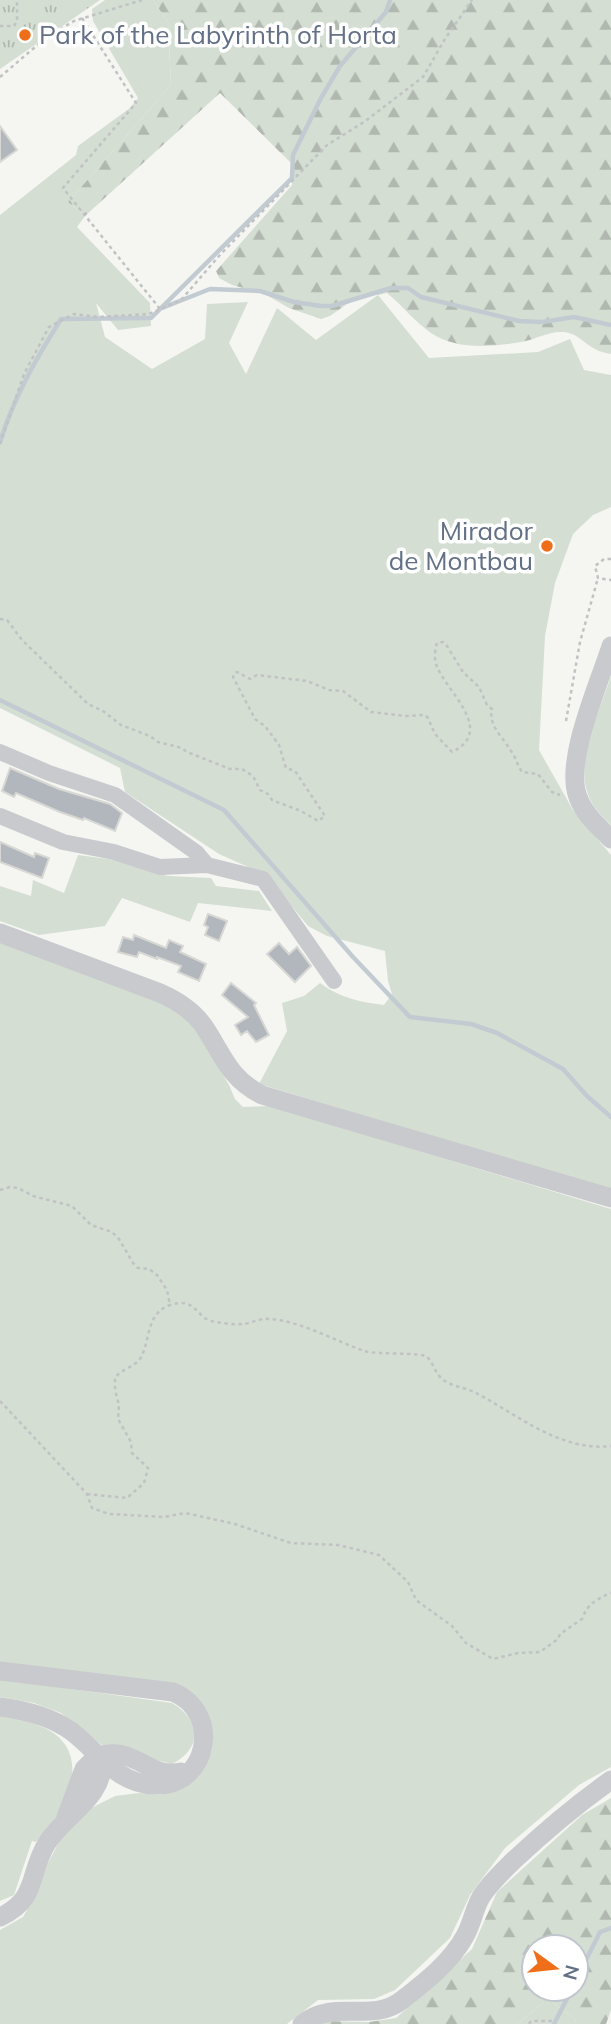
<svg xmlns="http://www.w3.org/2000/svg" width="611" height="2024" font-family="Mulish,sans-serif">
  <defs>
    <pattern id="forest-firs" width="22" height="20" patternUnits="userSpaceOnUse" patternTransform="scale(1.75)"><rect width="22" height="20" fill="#d5ded2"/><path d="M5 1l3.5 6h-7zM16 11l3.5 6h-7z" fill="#b0b8b0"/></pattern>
    <pattern id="park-tufts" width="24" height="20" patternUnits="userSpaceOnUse" patternTransform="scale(1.75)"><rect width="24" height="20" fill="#d5ded2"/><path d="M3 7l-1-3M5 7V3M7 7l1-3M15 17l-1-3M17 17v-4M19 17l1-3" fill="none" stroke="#b0b8b0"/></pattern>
  </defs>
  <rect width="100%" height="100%" fill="#f5f6f2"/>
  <path fill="#d5ded2" d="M105,0H153L168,22L171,85L68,202L85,216L77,227L150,303L151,326L118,330L96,303L105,337L152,369L205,339L207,304L248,302L229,343L246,374L277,308L316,340L378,295L429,358L538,352L570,339L584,370L611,375V507L593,515L573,534L555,583L545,636L539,750L573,810L611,855V1190L259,1084L287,1031L282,1003L304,996L320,983C340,998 360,1002 384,1005L392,994L388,981L385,951L327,936L308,926L266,875L219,854L125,792L120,768L0,708V215L76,155L78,146L130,108L138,98L93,21L92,9Z
    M611,676V825C602,816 592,807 588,794C575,761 600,709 611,676Z
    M78,855L115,860L168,876L211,878L216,886L259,891L272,911L198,903L190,922L122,898L105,926L39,935L0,921V886L31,896L33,880L64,893Z
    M0,942L156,1000L178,1012L199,1033L229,1085L235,1099L243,1107L271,1106L611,1209V1767L579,1785L505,1848L470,1895L450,1938L395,1990L374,1999L318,2000L287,2024H0V1930L23,1917L40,1887L47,1865L60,1840L84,1815L93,1807L115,1796L139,1793L161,1795L181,1789L197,1777L204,1769L212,1750L213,1739L212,1728L170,1683L0,1662Z
    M0,1679L172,1703C201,1720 203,1748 172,1764L103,1746L61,1713L34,1703L0,1697Z
    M0,1715C42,1723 83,1735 70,1788C69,1793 68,1799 66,1804C60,1817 46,1830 36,1842L32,1841L14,1895L0,1901Z
    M548,1999L575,2019L576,2024H517Z"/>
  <path fill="url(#forest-firs)" fill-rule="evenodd" d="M153,0H611V354C606,353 600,352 595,349C583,343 578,333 563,332C549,331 534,340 521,342C493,347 455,350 431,333C415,322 402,305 387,293L378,295L373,292L347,304L330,316L321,319L289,308L263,293L232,285L219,278L216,271L292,185V164L220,93L85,216L68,202L171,85L168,22Z
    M611,1798V2010L606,2024H576L575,2019L548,1999L517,2024H318L321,2021L369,2022L396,2018L472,1949L497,1892L582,1815ZM534,1947H576V1989H534Z"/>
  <path fill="url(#park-tufts)" d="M0,0H100L0,69Z"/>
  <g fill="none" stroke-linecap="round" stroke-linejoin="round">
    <path stroke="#c3cbd2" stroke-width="4.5" d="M162,308L210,289L260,291L294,302L321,306H332L391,288H408L421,297L519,321L542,322L574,317L611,325
      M0,442C14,397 36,359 61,319L151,318L292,178L293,155L321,98L340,66L386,12L390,0
      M0,700L224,810L353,957L410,1017L471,1024L497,1033L563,1069L587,1096L611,1117
      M576,1980L600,1932L611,1928
      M554,2024L572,1989"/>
  </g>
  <path fill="#b2b7be" stroke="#d7d7d4" stroke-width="2" d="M0,126L17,150L0,162Z
    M10,768L59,789L110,804L122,813L115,831L84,818L83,820L60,812L16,793L14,797L2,791Z
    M0,842L34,857L35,853L49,858L42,878L0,862Z
    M208,914L227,921L219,941L205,935L208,927L204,925Z
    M134,935L166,948L169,940L183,946L180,952L206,964L199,981L178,972L181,966L157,957V959L139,952L137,957L118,952L123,937L133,940Z
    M279,943L289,954L297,947L311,966L295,982L267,954Z
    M231,983L256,1003L254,1005L269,1035L256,1042L247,1031L241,1035L235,1025L248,1017L222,995Z"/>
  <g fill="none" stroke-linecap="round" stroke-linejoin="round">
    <path stroke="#c1c2c4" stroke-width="2.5" stroke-dasharray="3.5 3.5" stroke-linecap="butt" d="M82,18L136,103L63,188L160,309
      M0,26H14L17,21V0
      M0,77L48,36L74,21L142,0
      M0,444L24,374L49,327L74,314L98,317L149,314L181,300L219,256L327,145L364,122L423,77L445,39L472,0
      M611,559H604L595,566L598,578L611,580
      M0,619L7,620L22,640L88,704L103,711L121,725L150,736L158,742L182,748L187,752L230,769H242L253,776L260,790L268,794L272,800L301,811L318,821L325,816L295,771L286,768L279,745L265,726L255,719L233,677L235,673L237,672L250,679L257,675L307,681L329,690L343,691L371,712L406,716L425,715L428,718L435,734L452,752C497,730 445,691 436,664C434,658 435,649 437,643L443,642L447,646L463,672L479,687L487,705L492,709C488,726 503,737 511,751C516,757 517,765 522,772L538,774L552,792L560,795
      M566,721L580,642L598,578
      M0,1190L10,1187L18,1188L33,1196L72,1206L91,1225L112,1232L119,1239L133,1263L138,1268L149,1269L157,1275L167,1290L170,1305
      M0,1401L87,1494L92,1508L109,1514L164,1517L185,1513L235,1524L291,1543L338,1545L379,1555L408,1582L416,1600L452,1626L466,1643L493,1659L518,1653L540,1652L558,1639L560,1634L582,1619C587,1605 596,1599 611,1593
      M87,1494L127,1498L144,1483L148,1468L132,1453L131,1442L118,1419L119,1405L115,1390V1378C121,1369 134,1367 140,1359C151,1341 145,1314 170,1305C196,1297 195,1316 211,1321C220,1323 234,1325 243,1324C252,1323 260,1318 269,1319C298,1320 336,1341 364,1351C377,1355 422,1352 427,1357C433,1362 435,1373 442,1379C452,1387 465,1387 476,1393C518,1415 561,1452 611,1446
      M529,2024L531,2021H551L555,2024"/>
    <path stroke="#c8cace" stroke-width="16" d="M0,752L49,773L115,795L197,853L207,865L263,879L334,981
      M0,816L63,842L114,852L160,867L207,865"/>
    <path stroke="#c8cace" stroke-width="19" d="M611,646C599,684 564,761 578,797C584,814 598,826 611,839
      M0,933L160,993C176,1000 192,1010 203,1025C223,1054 228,1078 262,1095L611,1198
      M0,1671L173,1692C223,1713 208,1787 155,1785C116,1784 99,1752 71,1731C51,1717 24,1710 0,1707
      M66,1817L84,1769L97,1756C107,1754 117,1752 126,1756C147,1763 158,1777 181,1772
      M0,1917C39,1899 28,1873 47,1843C66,1813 102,1800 103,1761
      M302,2024C334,1998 372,2024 402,2000C425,1982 451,1962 465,1936C472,1924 474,1909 481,1897C489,1884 502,1872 513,1861C544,1832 576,1805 611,1780"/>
  </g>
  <g fill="#ef6e19" stroke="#fff" stroke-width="2.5">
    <circle cx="25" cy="35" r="7"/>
    <circle cx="547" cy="546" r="7"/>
  </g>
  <g text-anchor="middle" stroke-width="7" stroke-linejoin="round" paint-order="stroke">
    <g font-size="26" fill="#637085" stroke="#fff" text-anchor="start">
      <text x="39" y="44">Park of the Labyrinth of Horta</text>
      <text x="533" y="540" text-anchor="end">Mirador<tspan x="533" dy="30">de Montbau</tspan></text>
    </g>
  </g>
  <g transform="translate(555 1968) rotate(105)"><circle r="33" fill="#ffffff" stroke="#c1c6ce" stroke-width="2"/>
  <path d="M0-5L12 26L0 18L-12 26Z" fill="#ef6e19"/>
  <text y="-10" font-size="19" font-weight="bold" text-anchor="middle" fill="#637085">N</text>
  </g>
</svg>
